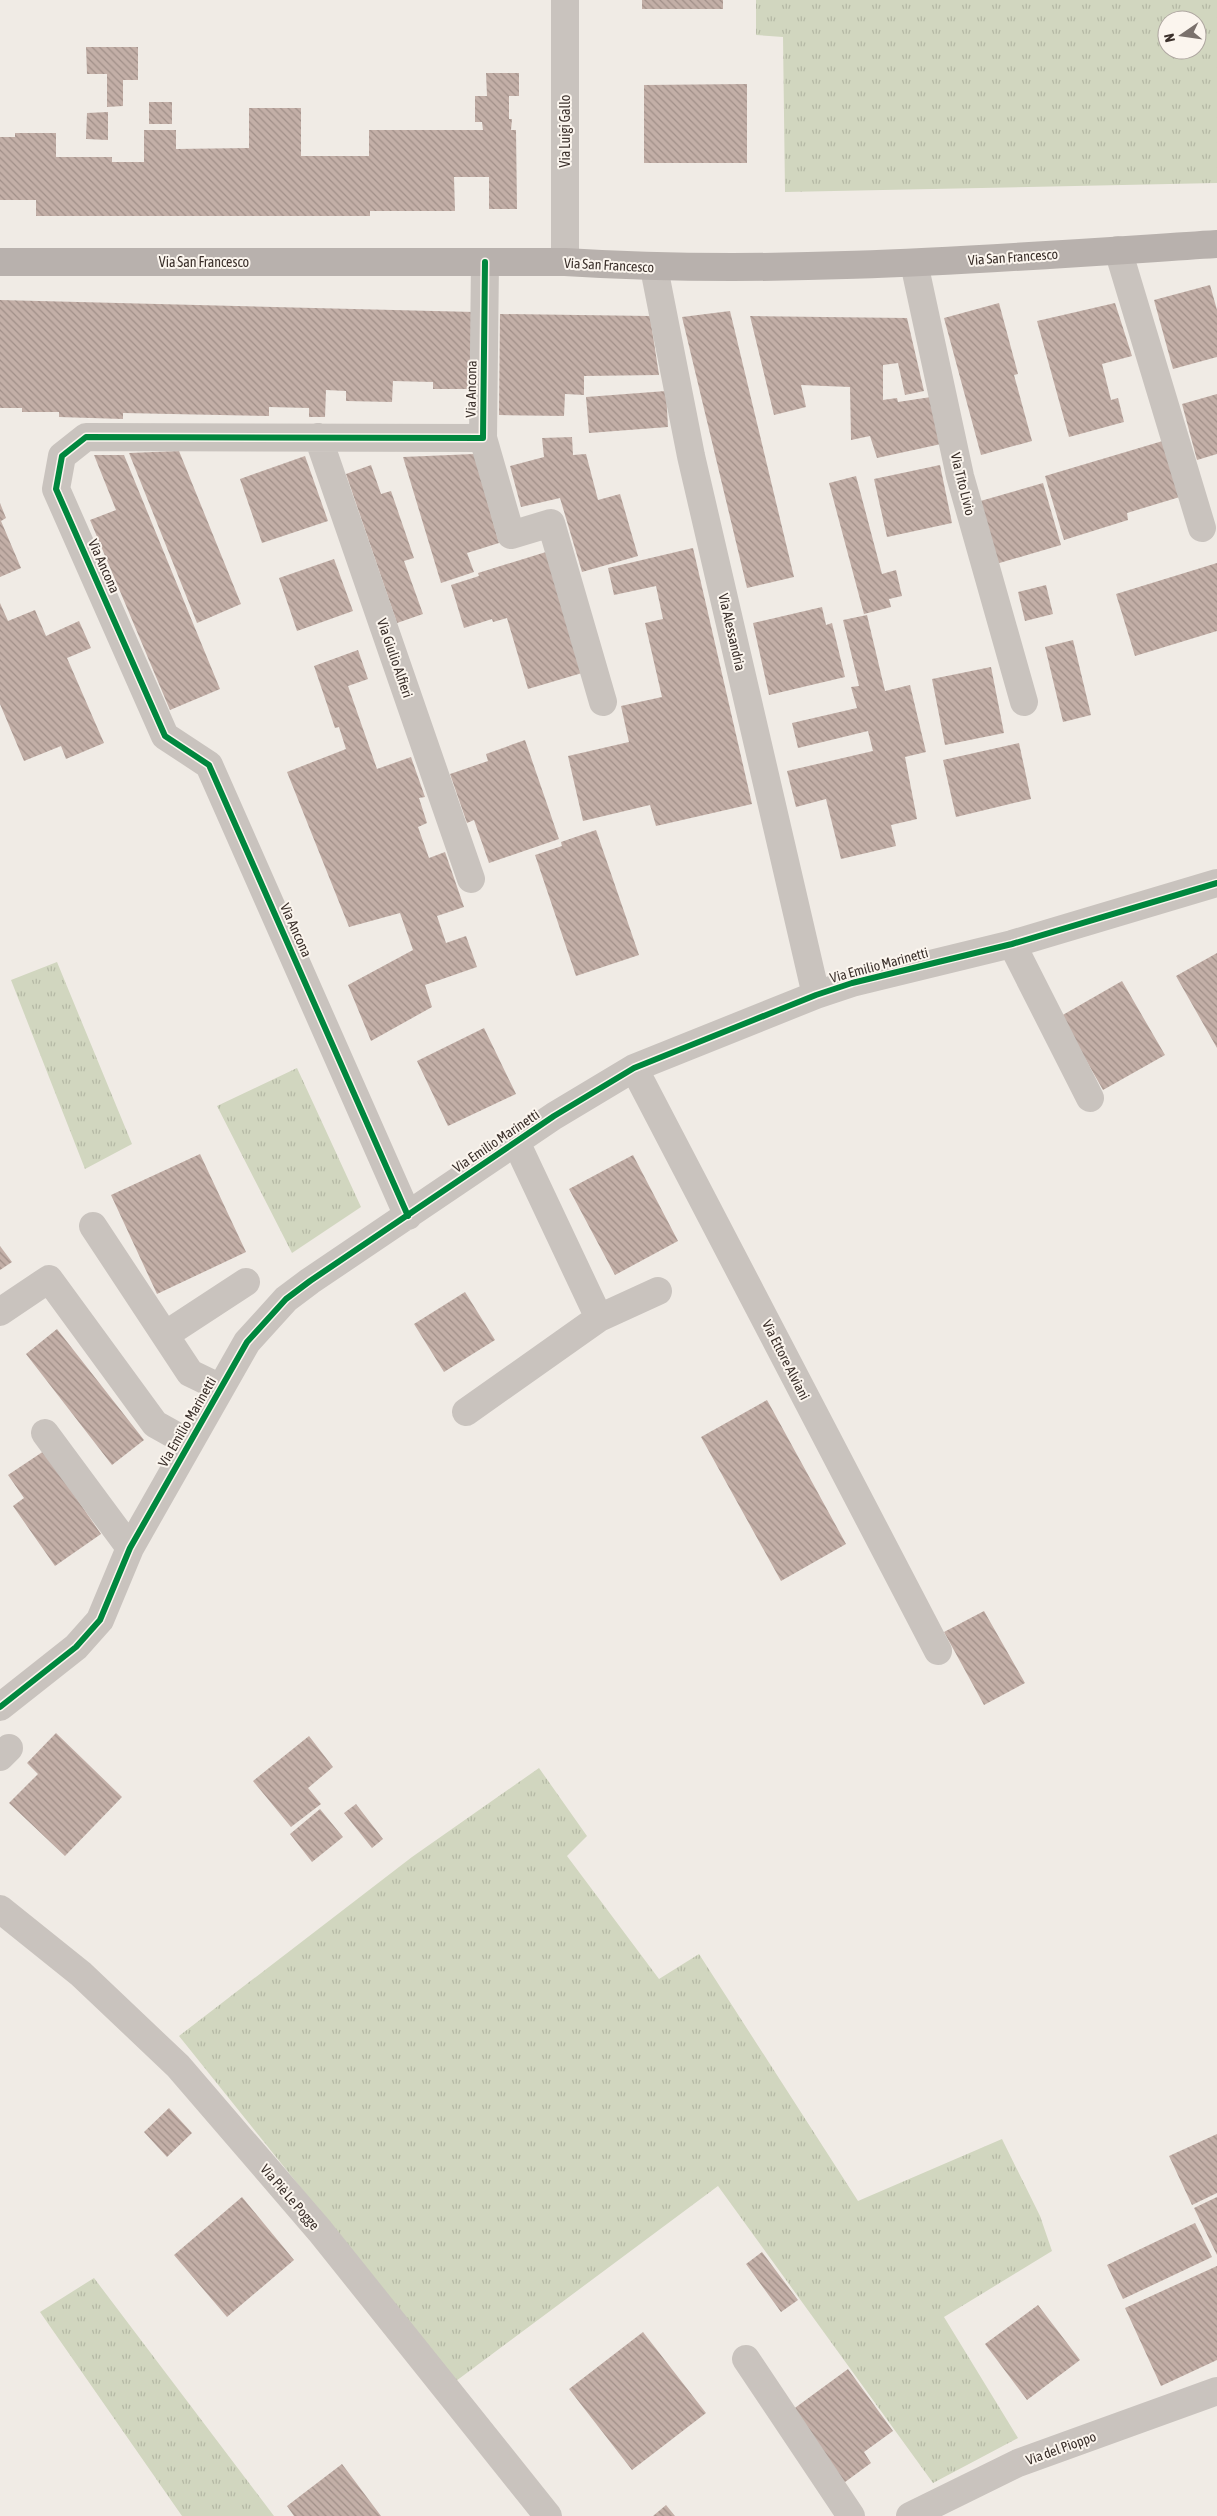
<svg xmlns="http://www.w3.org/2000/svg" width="1217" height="2516" font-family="'Asap Condensed',sans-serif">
  <defs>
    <pattern id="grass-tufts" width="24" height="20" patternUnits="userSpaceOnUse" patternTransform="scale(1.25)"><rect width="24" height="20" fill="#d1d6bf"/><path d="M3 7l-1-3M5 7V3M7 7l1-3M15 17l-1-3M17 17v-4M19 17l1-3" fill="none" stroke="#b4b8a4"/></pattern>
    <pattern id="building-back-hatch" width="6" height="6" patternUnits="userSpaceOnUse" patternTransform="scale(1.25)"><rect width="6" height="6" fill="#c3afa7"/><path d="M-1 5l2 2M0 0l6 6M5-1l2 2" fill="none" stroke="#a08f88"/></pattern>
  </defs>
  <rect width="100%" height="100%" fill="#f0ebe5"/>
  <path fill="url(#grass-tufts)" fill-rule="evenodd" d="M756,0H1217V183L785,192L783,37L756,35ZM1167,20H1197V50H1167Z
    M57,962L132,1144L85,1169L11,980Z
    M297,1068L361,1207L292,1253L217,1106Z
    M539,1768L587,1836L567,1856L659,1979L699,1954L858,2201L1002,2139L1040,2216L1052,2251L944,2317L1018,2438L933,2483L718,2186L456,2381L179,2036L412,1857Z
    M94,2278L274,2516H182L40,2312Z"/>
  <path fill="url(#building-back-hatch)" d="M642,0H723V9H642Z
    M86,47H138V80H123V106L107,107V74H87Z
    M486,73H519V96H509V119H512L511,130H516L517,209H489V177H454L455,211H370V216H36V200H0V137H15V133H56V157H112V162H144V130H176V149L249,148V108H301V156H369V130H483L482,122H475V96H487Z
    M747,84V163H644V85Z
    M149,102H172V124H149Z
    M108,112V140L86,139L87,113Z
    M1210,285L1217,310V357L1173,369L1154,300Z
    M0,300L474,312L472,389H433V382L393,381L392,402L346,401V391L326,390L325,417H309V408L269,407V416L123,413V419L59,417V412H22V408H0Z
    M999,303L1018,374L1014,375L1032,441L981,455L944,318Z
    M1115,303L1132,356L1102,364L1111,400L1118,398L1124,422L1069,437L1037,321Z
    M730,311L794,577L747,588L682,317Z
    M500,314L650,316L659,375L584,376V395L565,394L564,416L499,415Z
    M750,316L907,318L924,391L905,395L898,363L883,365V400L897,398L898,402L931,397L941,444L877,458L870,436L851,440L850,387L801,385L806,407L774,415Z
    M666,391L668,427L589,433L586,397Z
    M1217,394V454L1197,460L1182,404Z
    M572,437L573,455L586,454L598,500L620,494L638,556L582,572L560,498L521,507L510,466L544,457L542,438Z
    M1166,440L1183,496L1127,513L1128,520L1064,540L1045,476Z
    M179,451L241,604L197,623L129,453Z
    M474,454L499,543L467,553L474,572L441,583L403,457Z
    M94,455H124L220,689L170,710L90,520L116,510Z
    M305,456L328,521L262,543L240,479Z
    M371,465L381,494L391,491L414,558L404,561L423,614L397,623L346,474Z
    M940,465L952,523L887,537L874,479Z
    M856,476L882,574L896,570L902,596L889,599L891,607L864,614L829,483Z
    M1043,483L1061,545L996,564L977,502Z
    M0,503L6,518L1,521L21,568L0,577Z
    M693,548L752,804L656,826L650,805L583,821L568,756L629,742L621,706L662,697L645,623L663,619L656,586L614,595L608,568Z
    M546,552L582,673L528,689L507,618L493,622L492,619L464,628L451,585L479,576L478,573Z
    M334,559L353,611L297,631L279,578Z
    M1217,563V631L1135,656L1116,594Z
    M1046,585L1053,614L1025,621L1018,592Z
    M0,603L8,621L35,610L46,636L79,621L91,648L67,658L104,743L66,759L61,746L24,761L0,704Z
    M822,607L826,625L832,623L845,677L769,695L753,623Z
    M867,615L885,691L910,685L926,752L905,757L917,819L891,825L896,846L841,859L826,799L796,807L787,771L873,751L868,731L798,748L792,723L857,708L851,687L859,686L843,620Z
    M1073,640L1091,715L1063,722L1045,647Z
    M358,650L368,679L348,686L377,769L411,757L425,797L419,798L427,823L418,827L429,858L445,852L464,907L437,916L446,943L466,936L477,967L425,985L432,1007L371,1041L348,985L413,950L400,913L349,927L287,772L346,749L339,727L335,728L314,666Z
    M991,667L1004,733L945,745L932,679Z
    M525,740L559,839L489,863L474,820L467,823L450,774L488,761L486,754Z
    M1019,743L1031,799L956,817L943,760Z
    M596,830L639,955L576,976L535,855L562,846L561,842Z
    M1217,953V1048L1176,976Z
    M1122,981L1165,1055L1103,1090L1061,1016Z
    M484,1028L516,1094L448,1126L417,1061Z
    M200,1154L246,1252L157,1294L111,1195Z
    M633,1155L678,1241L615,1275L569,1189Z
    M0,1246L12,1262L0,1270Z
    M465,1292L495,1340L444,1372L414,1324Z
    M57,1329L144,1440L112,1465L26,1354Z
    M767,1400L846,1544L781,1581L701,1437Z
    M44,1451L101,1534L55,1566L13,1506L24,1498L8,1475Z
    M984,1611L1025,1683L984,1705L944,1632Z
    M56,1733L122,1797L65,1856L9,1803L38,1774L27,1763Z
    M309,1736L333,1767L308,1788L321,1804L291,1827L253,1781Z
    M356,1804L383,1839L372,1848L344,1813Z
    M320,1809L343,1837L312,1862L290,1834Z
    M169,2108L192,2133L167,2157L144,2132Z
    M1217,2134V2193L1192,2205L1169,2156Z
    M242,2197L294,2260L227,2317L174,2255Z
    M1217,2197V2255L1194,2208Z
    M1195,2223L1212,2257L1123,2299L1107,2265Z
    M762,2252L798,2300L781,2312L746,2264Z
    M1217,2266V2360L1161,2386L1125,2308Z
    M1038,2305L1080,2360L1027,2400L985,2344Z
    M643,2332L706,2413L632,2470L569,2389Z
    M848,2369L893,2431L864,2452L871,2463L841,2485L788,2413Z
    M342,2464L381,2516H294L287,2506Z
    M666,2505L675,2516H653Z"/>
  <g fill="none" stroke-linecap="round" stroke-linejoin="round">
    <path stroke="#c9c3be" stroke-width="28" d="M1118,250L1202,528
      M565,262V0
      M914,263L960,476L1024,702
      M654,268L691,456L816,995
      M318,437L471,879
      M483,438L511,535L551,523L603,702
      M1012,944L1090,1098
      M634,1068L938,1651
      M516,1142L599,1318
      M408,1216L209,765L165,736L56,489L62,456L86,437L483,438L485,262
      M93,1226L190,1373L221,1388
      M0,1312L49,1279L155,1424L189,1443
      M165,1335L246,1282
      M466,1412L599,1318L658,1291
      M45,1433L130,1548
      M0,1707L76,1647L100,1620L130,1548L247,1342L286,1299L310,1281L554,1116L634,1068L816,995L852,983L1012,944L1217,883
      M0,1757L9,1748
      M0,1909L81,1974L178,2066L320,2231L548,2516
      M746,2359L851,2516
      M910,2516L1018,2463L1217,2391"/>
    <path stroke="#b8b1ad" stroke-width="28" d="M0,262H565C782,276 1000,258 1217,244"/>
    <g stroke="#fbf5ee" stroke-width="9">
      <path id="cycleway" d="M408,1216L209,765L165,736L56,489L62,456L86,437L483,438L485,262
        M0,1707L76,1647L100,1620L130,1548L247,1342L286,1299L310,1281L554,1116L634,1068L816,995L852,983L1012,944L1217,883"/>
    </g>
    <use href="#cycleway" stroke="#00873e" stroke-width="6"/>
  </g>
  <g text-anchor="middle" stroke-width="4" stroke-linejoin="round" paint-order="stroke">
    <g font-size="14" fill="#3b302b" stroke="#fbf5ee">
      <text transform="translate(565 131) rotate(-90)" y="5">Via Luigi Gallo</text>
      <text transform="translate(1013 257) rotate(-4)" y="5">Via San Francesco</text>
      <text x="204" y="267">Via San Francesco</text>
      <text transform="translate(609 265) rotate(3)" y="5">Via San Francesco</text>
      <text transform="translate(471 389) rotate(-89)" y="5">Via Ancona</text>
      <text transform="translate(963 484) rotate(76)" y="5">Via Tito Livio</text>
      <text transform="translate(104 566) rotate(66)" y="5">Via Ancona</text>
      <text transform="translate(732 632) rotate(77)" y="5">Via Alessandria</text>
      <text transform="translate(395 658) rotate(71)" y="5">Via Giulio Alfieri</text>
      <text transform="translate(296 930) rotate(66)" y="5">Via Ancona</text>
      <text transform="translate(879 965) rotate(-15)" y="5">Via Emilio Marinetti</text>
      <text transform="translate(496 1141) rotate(-34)" y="5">Via Emilio Marinetti</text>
      <text transform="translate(786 1360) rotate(63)" y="5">Via Ettore Alviani</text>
      <text transform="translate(187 1422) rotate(-60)" y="5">Via Emilio Marinetti</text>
      <text transform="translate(290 2197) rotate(49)" y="5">Via Piè Le Pogge</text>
      <text transform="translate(1061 2448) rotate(-20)" y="5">Via del Pioppo</text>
    </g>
  </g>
  <g transform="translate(1182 35) rotate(257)"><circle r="24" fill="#fbf5ee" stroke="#aea6a0"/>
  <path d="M0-4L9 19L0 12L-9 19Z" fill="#7a716c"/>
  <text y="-8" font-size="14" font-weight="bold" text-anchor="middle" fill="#3b302b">N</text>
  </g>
</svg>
